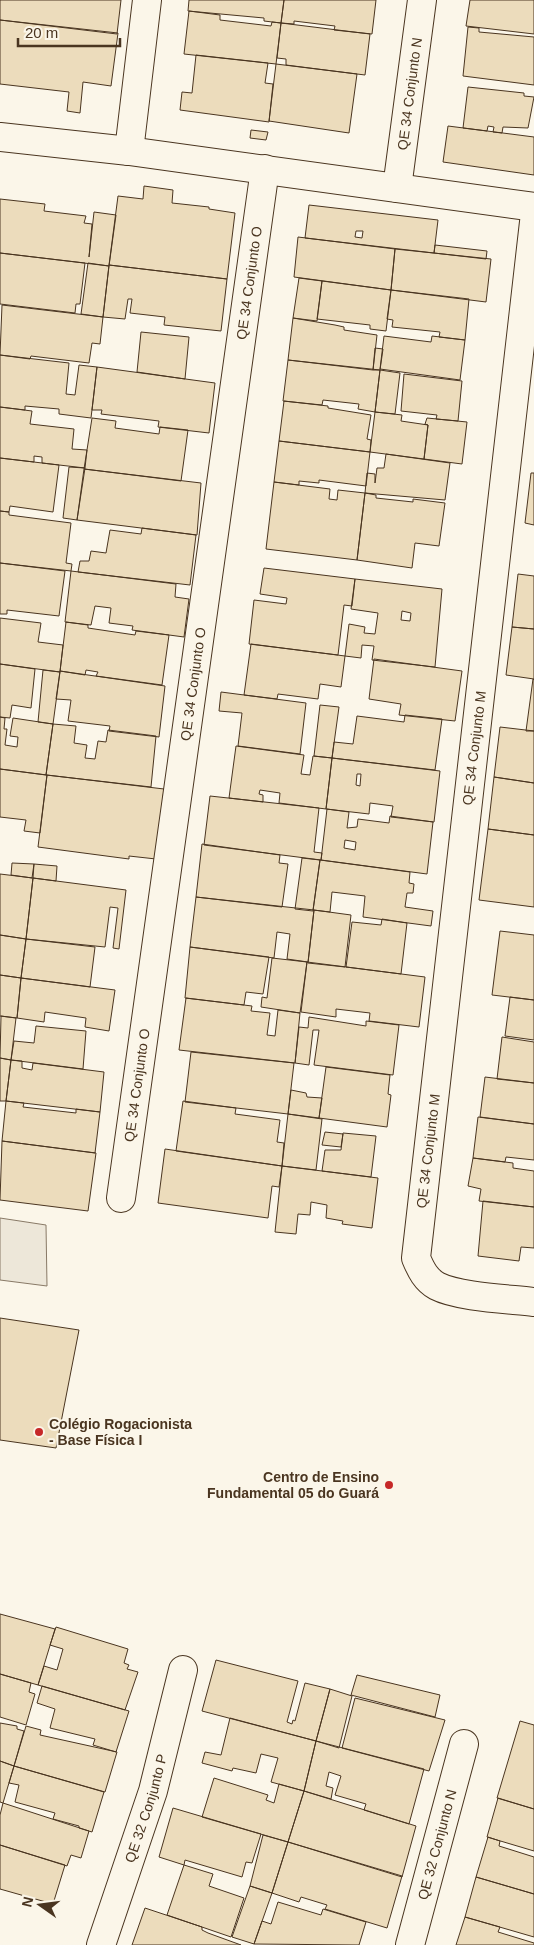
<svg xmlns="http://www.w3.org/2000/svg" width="534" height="1945" font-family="Helvetica,sans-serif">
  <rect width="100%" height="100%" fill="#fbf6e9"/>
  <path fill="#ede7d9" stroke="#887966" d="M0,1218L46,1225L47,1286L0,1280Z"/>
  <path fill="#ecdcbc" stroke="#4a3520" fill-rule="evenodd" d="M0,0H121L117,34L0,20Z
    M189,0H284L281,23L264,21V18L188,11Z
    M284,0H376L372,34L334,30L335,26L294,21V24L281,23Z
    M470,0H534V34L466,26Z
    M189,11L220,15V20L271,26L272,22L281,23L276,64L184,54Z
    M0,20L118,33L111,86L83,82L80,113L67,111L69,92L0,84Z
    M281,23L370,34L365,75L286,65V59L277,58Z
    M468,27L479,28V32L534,37V85L463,76Z
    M196,55L268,63L265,83L273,84L269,122L180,110L182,92L192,93Z
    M276,64L357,74L349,133L269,121Z
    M468,87L524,93V96L534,97L528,128L503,127L502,133L493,132L494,127L488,126L487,131L463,128Z
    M448,126L534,137V175L443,162Z
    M251,130L268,132L266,140L250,138Z
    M144,186L173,190L172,203L209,207V209L235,213L227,279L109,265L118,196L143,199Z
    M0,199L45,204L44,211L86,216L84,223L92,224L89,257L94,212L116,215L109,266L0,253Z
    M309,205L438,220L434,253L305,238ZM356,231H363L362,238L355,237Z
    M298,237L395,249L391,290L294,277Z
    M435,245L487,251L486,259L434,253Z
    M395,249L491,259L486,302L391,290Z
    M0,253L85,263L80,304H76L75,313L0,304Z
    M88,263L109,266L103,317L81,314Z
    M109,265L227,279L221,331L164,325L165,317L130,313L132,299H128L125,319L103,317Z
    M299,278L322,281L317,321L293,318Z
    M322,281L391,290L386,331L370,329V325L317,319Z
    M391,290L469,299L465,340L439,337L440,332L392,327L393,320L387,319Z
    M2,305L103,317L100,344L92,343L89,363L31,356L30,359L0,355Z
    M293,318L335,325L344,327V330L377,335L373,370L288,360Z
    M141,332L189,337L185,379L137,372Z
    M384,336L431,342L432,336L465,340L460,380L380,369Z
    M375,348L383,349L380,370H373Z
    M0,355L69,363L66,394L75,395L79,365L97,367L91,418L59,414V409L25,406V410L0,407Z
    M288,360L380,370L375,412L358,409L359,404L323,400L322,405L283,401Z
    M97,367L215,383L209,433L158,427L159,421L101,414L102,410H92Z
    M380,370L400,373L395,414L375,412Z
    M404,374L462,381L458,421L436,419L437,415L401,411Z
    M284,401L328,406V408L371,415L367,439L371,440L370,452L279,441Z
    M0,407L32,411L30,424L74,429L72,449L87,450L85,468L42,463V457L34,456V462L0,458Z
    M375,412L402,415L401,421L428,425L424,459L370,452Z
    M92,418L116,421L115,428L159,434L160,427L188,430L181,481L84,469Z
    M427,418L467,422L462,464L424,459L428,425L425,424Z
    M279,441L370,452L366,486L319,480V483L299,481V485L274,482Z
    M386,454L450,463L445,500L365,493L367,473L375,474V483L377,468H384Z
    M0,458L59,465L53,512L10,506L9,512L0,511Z
    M69,467L85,468L77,520L63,518Z
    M84,469L201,483L197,535L77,520Z
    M531,473H534V525L525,523Z
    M274,482L330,489L329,499L337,500L338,490L365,493L357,560L266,549Z
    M365,493L376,495V498L413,502V499L445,503L439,546L415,543L412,568L357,560Z
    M0,511L9,512V515L71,523L66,563L72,564L71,571L0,563Z
    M142,528L196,535L190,585L78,572L80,561H89L91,551L106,553L110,530L141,534Z
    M0,563L65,571L59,616L7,610V614H0Z
    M264,568L355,579L352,606L344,605L338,655L249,644L254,600L286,604L287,598L260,594Z
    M71,571L176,584L175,597L189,599L184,637L132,630L133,626L109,623L111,608L95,606L91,625L65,622Z
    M518,574L534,576V629L512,627Z
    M355,579L442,589L435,667L372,660L374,646L362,645L361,658L345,656L349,624L365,627L364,633L375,634L378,613L351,609ZM402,611L411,613L410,621L401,620Z
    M0,618L41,623L38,642L63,645L60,672L0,664Z
    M66,622L88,625V628L135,635L136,631L169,635L162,685L96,676L98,672L86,670L85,675L60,671Z
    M512,627L534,629V679L506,675Z
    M251,644L345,656L341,687L320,684L318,699L278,694L277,699L244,695Z
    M374,659L462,671L455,721L399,715L401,704L369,699Z
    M0,664L35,669L31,708L12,705L10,718L0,717Z
    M43,670L60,672L53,724L38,722Z
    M60,671L165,686L159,737L109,731L110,726L68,721L71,700L56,699Z
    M533,679L534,680V731H526Z
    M221,692L306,703L300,754L238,746L242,713L219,711Z
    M320,705L339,707L332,758L314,756Z
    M405,715L442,719L435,770L332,758L334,742L353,744L357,716L404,722Z
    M0,717L5,718L4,729H7L5,745L17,747L18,737L10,736L13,718L53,724L46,775L0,769Z
    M53,724L76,726L74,743L87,745L85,758L95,759L98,741L106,742L108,730L156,736L151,787L46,775Z
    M500,727L534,731V783L494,777Z
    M236,746L304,755L301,774L310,775L313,756L332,758L326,809L279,803L280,793L260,790L259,794L263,795V802L229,798Z
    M332,758L440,771L434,822L391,817L393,806L370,803L369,814L326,809ZM357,774H361L360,786L356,785Z
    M0,769L47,775L40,833L24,831L26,820L0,817Z
    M47,775L164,789L156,859L129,856V859L38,847Z
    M494,777L534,783V835L488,829Z
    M210,796L319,808L314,852L322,853L321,860L204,845Z
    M327,809L349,812L347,828L357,827L358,819L389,823L390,816L433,822L427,874L321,860ZM345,840L356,842L355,850L344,848Z
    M488,829L534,835V907L479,900Z
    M202,844L280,855L279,863L288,864L282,907L196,897Z
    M302,858L320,860L313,911L295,909Z
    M320,860L410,872L409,883L414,884L413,893H407L405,907L433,911L431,926L363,917L365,896L332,892L330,912L313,910Z
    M12,863L34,864L32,878L11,875Z
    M34,864L57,866L56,881L33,878Z
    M0,874L33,878L26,939L0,935Z
    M33,878L126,890L119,949L113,948L118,908L110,907L105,947L26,939Z
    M196,897L314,910L308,962L287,959L290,934L277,932L274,958L190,947Z
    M314,910L351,915L345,967L308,963Z
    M382,919L407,923L401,974L346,967L352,922L381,925Z
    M500,931L534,935V1000L492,995Z
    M0,935L26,939L21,978L0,975Z
    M26,939L95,947L90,987L21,978Z
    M190,947L269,957L263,994L246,992L244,1005L185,998Z
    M272,958L307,962L300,1013L261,1007L262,997L267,998Z
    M307,962L425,977L419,1027L369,1021L370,1013L336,1009V1017L301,1012Z
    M0,975L21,978L17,1018L0,1016Z
    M21,978L115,990L109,1031L85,1027L86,1018L45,1012L44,1022L17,1018Z
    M510,997L534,1000V1040L505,1036Z
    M186,998L252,1006L251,1011L270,1013L267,1035L275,1036L278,1010L300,1013L295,1063L179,1050Z
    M1,1016L16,1018L11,1060L0,1058Z
    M309,1017L366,1026V1021L399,1025L393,1075L314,1065L319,1030H313L309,1065L295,1063L299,1027L308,1028Z
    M36,1026L86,1031L83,1069L11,1060L14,1041L34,1043Z
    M502,1037L534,1042V1083L497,1079Z
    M191,1052L294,1063L288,1114L185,1102Z
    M0,1058L11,1060L6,1101H0Z
    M11,1060L22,1061V1068L32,1070L33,1063L104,1072L100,1112L6,1101Z
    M326,1067L390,1075L388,1094L391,1095L387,1127L319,1118Z
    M485,1077L534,1083V1124L480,1117Z
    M291,1090L306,1093L307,1097L322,1098L319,1118L288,1114Z
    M6,1101L24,1103L23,1107L76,1113V1109L100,1112L95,1153L2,1141Z
    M183,1101L236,1108L235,1114L280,1120L277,1142L284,1143L282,1166L176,1151Z
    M288,1114L322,1119L316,1170L282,1166Z
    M478,1117L534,1124V1160L506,1157L505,1162L473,1158Z
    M325,1132L343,1134L341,1147L322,1145Z
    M343,1133L376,1136L371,1177L322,1171L325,1150H341Z
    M2,1141L96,1153L88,1211L0,1200Z
    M165,1149L282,1166L279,1187L272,1186L268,1218L158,1203Z
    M473,1158L513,1163V1168L534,1171V1207L479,1201L481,1189L468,1186Z
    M282,1166L378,1178L372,1228L342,1224L343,1221L326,1218L327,1205L311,1202L310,1215L298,1214L296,1234L275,1232Z
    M483,1201L534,1207V1248L521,1247L519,1261L478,1256Z
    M0,1318L79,1330L56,1448L0,1440Z
    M0,1614L55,1629L38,1685L0,1674Z
    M56,1627L128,1649L124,1663L129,1665L127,1669L138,1672L125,1710L38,1685L44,1666L57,1670L63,1649L50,1645Z
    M216,1660L298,1681L287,1722L292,1724L293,1720L295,1721L305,1683L330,1689L316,1741L202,1711Z
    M0,1674L31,1683L29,1692L35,1694L26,1725L0,1717Z
    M357,1675L440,1695L435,1717L351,1695Z
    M42,1686L129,1711L116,1752L93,1745L95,1739L50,1728L55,1709L37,1703Z
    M330,1689L352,1696L339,1748L316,1741Z
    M355,1698L445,1720L429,1771L342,1748Z
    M230,1718L316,1741L304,1791L271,1782L278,1758L261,1754L256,1773L233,1768L232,1771L202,1763L205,1752L221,1755Z
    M520,1721L534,1725V1809L497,1798Z
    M0,1723L17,1726V1729L24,1731L14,1766L0,1761Z
    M26,1726L41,1730L40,1735L117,1752L105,1792L14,1766Z
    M316,1741L424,1769L409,1824L364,1810L366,1804L335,1795L341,1776L329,1772L326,1786L333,1788L331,1799L304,1791Z
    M0,1761L14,1766L3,1803L0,1802Z
    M14,1766L104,1792L92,1832L79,1828V1826L53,1819L55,1813L15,1802L19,1785L9,1783Z
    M214,1778L268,1795L266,1800L274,1803L279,1784L304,1791L288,1842L202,1817Z
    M304,1791L416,1826L402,1877L288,1842Z
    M498,1798L534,1809V1851L487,1837Z
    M3,1803L89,1831L81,1858L71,1855L67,1866L0,1845V1815Z
    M173,1808L261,1834L252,1863L246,1862L242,1877L185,1860L184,1865L159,1857Z
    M263,1835L288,1842L272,1893L250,1886Z
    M488,1837L500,1841L499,1846L534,1857V1894L476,1877Z
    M288,1842L402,1876L387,1928L325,1909L327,1905L301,1897L299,1902L272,1893Z
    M0,1845L65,1865L53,1904L0,1889Z
    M184,1865L213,1874L209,1886L244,1898L231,1937L167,1915Z
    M476,1877L534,1894V1937L465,1917Z
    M250,1886L272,1893L254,1944L232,1937Z
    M278,1902L321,1915L323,1909L366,1922L359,1945L254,1944L262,1921L271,1924Z
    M145,1908L202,1927V1930L208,1933L241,1945H132Z
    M465,1917L500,1927L498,1932L534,1943V1945H456Z"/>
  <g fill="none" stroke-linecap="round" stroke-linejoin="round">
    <g stroke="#4a3520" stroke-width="30">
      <g id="minor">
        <path d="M0,137L129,151L534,207"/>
        <path d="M129,151L147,0"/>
        <path id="s1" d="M397,188L422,0"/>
        <path d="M534,222L416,1258C421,1270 426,1280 437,1286C458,1297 509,1299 534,1302"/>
        <path id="s2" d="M121,1198L265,169"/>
        <path id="s3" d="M101,1945L153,1791L183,1670"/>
        <path id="s4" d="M410,1945L464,1744"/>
      </g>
    </g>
    <use href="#minor" stroke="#fbf6e9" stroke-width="28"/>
  </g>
  <g fill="#c62828" stroke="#fbf6e9" stroke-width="2">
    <circle cx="39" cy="1432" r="5"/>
    <circle cx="389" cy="1485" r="5"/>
  </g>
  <g text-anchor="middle" stroke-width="4" stroke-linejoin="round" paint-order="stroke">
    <g font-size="14" fill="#4a3520" stroke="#fbf6e9">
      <text dy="5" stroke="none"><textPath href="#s1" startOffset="95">QE 34 Conjunto N</textPath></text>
      <text dy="5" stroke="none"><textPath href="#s2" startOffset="924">QE 34 Conjunto O</textPath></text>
      <text dy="5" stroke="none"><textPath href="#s2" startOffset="519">QE 34 Conjunto O</textPath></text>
      <text transform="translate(474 748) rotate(-83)" y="5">QE 34 Conjunto M</text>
      <text dy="5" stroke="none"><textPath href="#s2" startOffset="114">QE 34 Conjunto O</textPath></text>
      <text transform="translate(428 1151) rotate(-83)" y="5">QE 34 Conjunto M</text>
      <text dy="5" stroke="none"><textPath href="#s3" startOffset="144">QE 32 Conjunto P</textPath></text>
      <text dy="5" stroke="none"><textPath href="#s4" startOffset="104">QE 32 Conjunto N</textPath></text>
    </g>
    <g font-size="14" font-weight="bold" fill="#4a3520" stroke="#fbf6e9" text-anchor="start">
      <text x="49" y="1429">Colégio Rogacionista<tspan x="49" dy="16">- Base Física I</tspan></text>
      <text x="379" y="1482" text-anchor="end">Centro de Ensino<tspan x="379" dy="16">Fundamental 05 do Guará</tspan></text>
    </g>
  </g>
  <g transform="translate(40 1905) rotate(284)" stroke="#fbf6e9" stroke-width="4" paint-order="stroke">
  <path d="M0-4L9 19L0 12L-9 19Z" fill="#4a3520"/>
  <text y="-8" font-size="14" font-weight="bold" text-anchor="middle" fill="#4a3520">N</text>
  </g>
  <path d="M18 38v8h102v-8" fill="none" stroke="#4a3520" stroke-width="2.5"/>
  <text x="25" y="38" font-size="15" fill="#4a3520" stroke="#fbf6e9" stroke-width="4" paint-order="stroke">20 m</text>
</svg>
